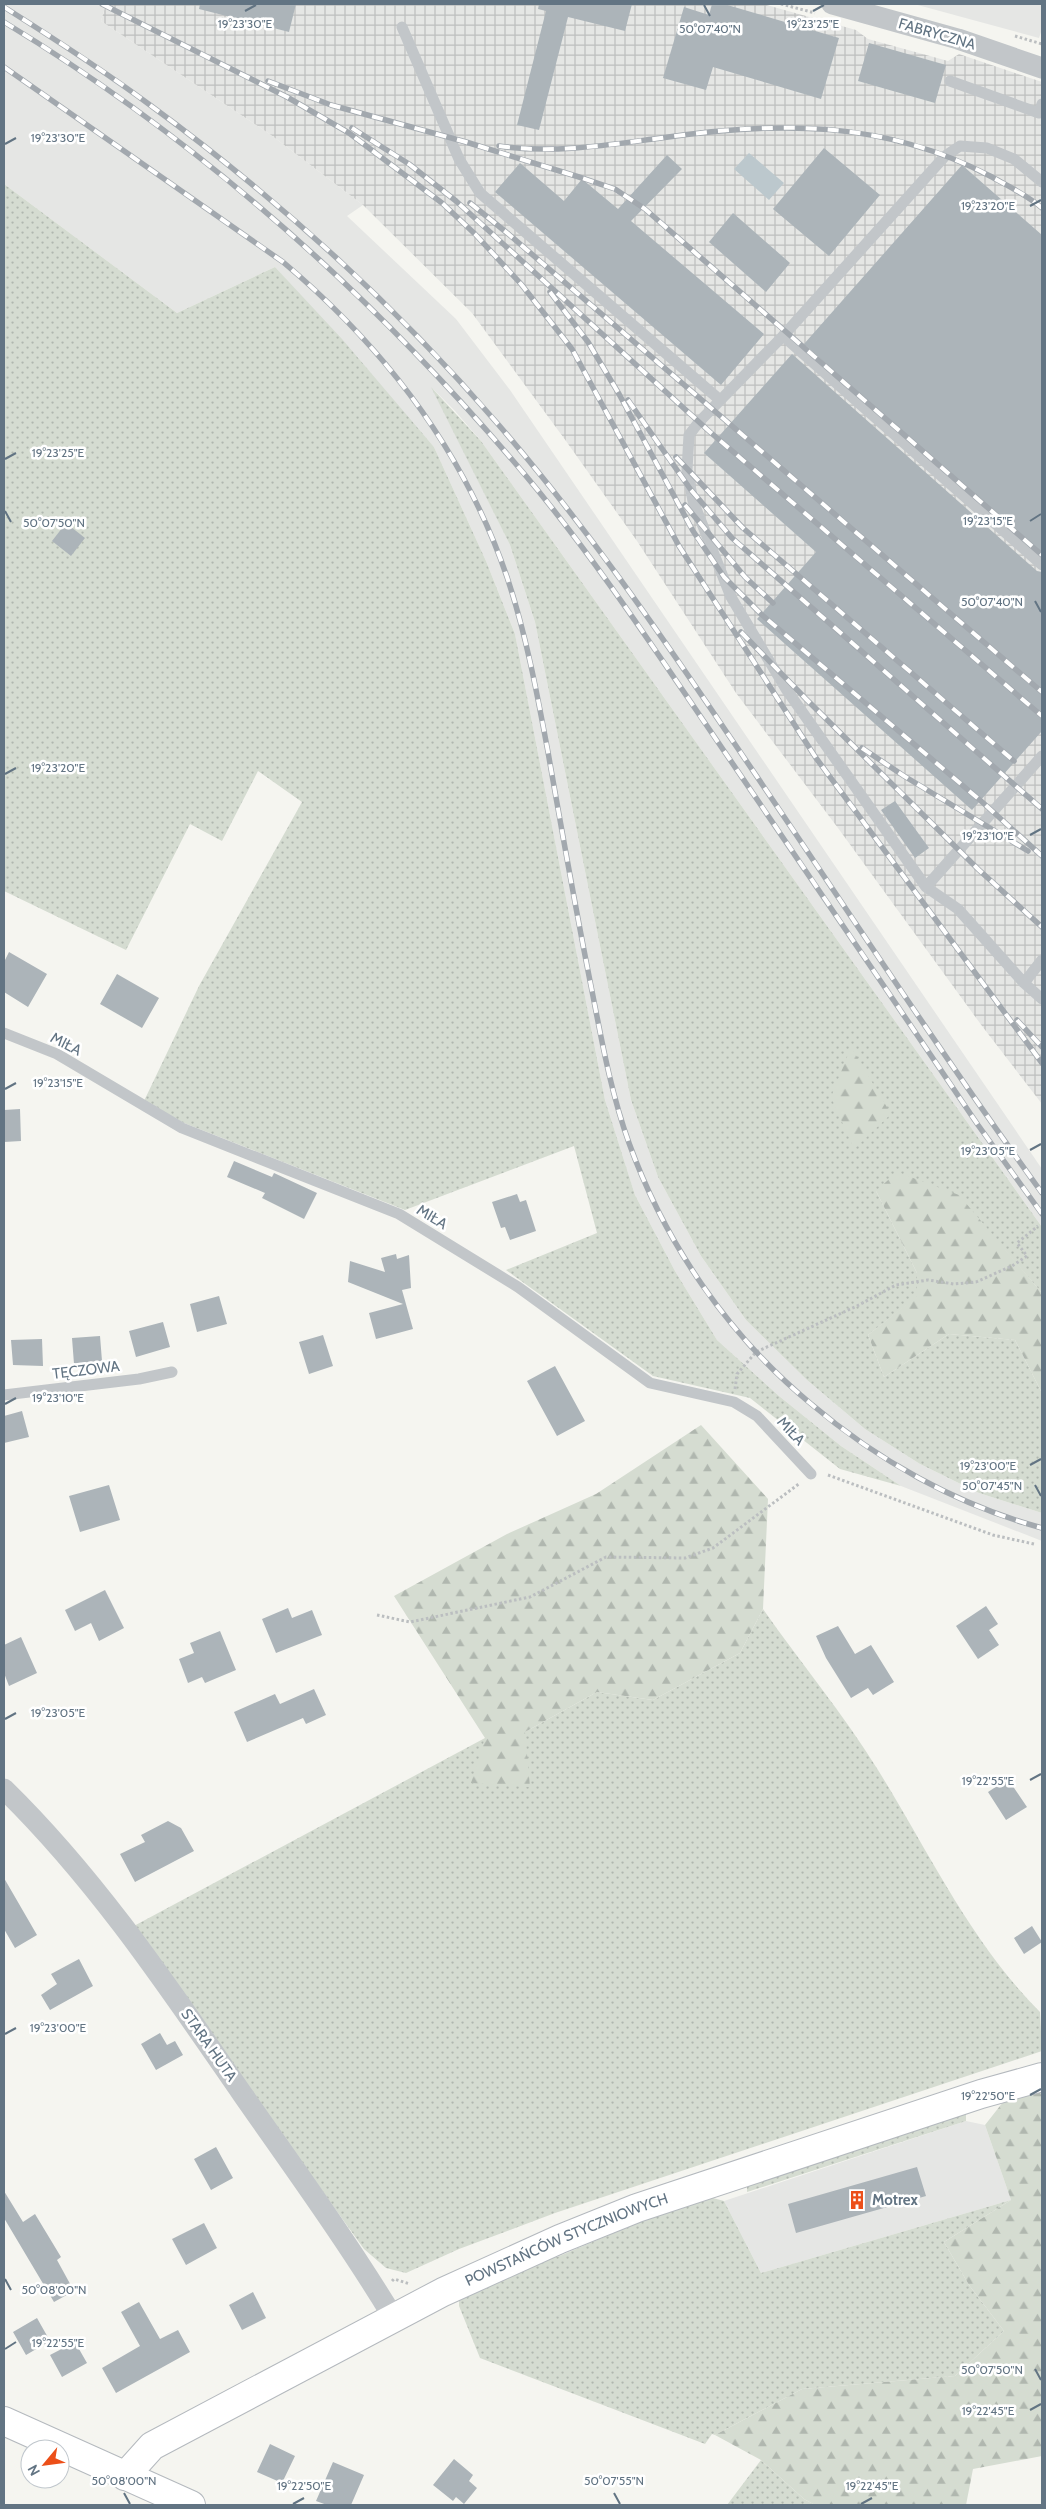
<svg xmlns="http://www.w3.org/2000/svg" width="1046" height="2509" font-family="Cabin,sans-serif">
  <defs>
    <pattern id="industrial-grid" width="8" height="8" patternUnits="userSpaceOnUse" patternTransform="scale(1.25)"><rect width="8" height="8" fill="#e5e6e4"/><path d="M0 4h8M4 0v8" fill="none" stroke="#bdbfbe"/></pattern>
    <pattern id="grass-dots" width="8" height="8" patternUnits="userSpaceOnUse" patternTransform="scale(1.25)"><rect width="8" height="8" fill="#d5dcd1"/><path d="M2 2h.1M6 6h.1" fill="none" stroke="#b0b7af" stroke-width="1.8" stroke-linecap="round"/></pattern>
    <pattern id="forest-firs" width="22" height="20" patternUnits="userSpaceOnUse" patternTransform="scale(1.25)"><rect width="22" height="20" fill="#d5dcd1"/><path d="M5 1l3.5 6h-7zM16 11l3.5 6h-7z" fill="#b0b7af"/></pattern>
  </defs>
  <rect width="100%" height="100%" fill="#f5f5f0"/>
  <path fill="#e5e6e4" d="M4,4H106L101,21L271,135L363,205L347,216L456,319L510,390L1042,1169V1227L481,441L455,411L433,389L510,545L535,622L631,1100L658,1177L701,1256L746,1320L807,1380L865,1429L920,1464L979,1493L1042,1513V1541L901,1486L841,1446L779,1396L717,1340L675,1271L635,1195L605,1100L515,634L486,561L434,447L275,267L177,313L4,184Z
    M914,4H1042V29L1039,38Z
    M966,2121L985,2125L1011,2200L761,2273L724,2201Z"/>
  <path fill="url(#industrial-grid)" d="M106,4H763L856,30L868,39L948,61L959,54L1042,82V1104L982,1026L838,828L736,693L637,541L566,441L472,313L363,205L271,135L101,21Z"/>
  <path fill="url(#grass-dots)" d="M4,184L177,313L275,267L342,339L434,447L486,561L515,634L605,1100L635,1195L675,1271L717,1340L779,1396L841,1446L901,1486L840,1469L750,1398L653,1376L506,1270L597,1233L574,1146L405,1210L184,1123L144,1101L199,986L302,802L258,771L222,841L190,824L126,950L4,891Z
    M431,387L481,441L1042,1227V1293L1003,1248L876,1191L917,1273V1297L868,1335L884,1377L949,1334L1015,1340L1042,1393V1513L979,1493L920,1464L865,1429L807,1380L746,1320L701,1256L658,1177L631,1100L535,622L510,545Z
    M763,1609C800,1662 844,1715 878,1770C929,1852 971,1943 1040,2012L1042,2051L555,2213L459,2249L406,2273L386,2268L364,2249L132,1927L485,1738L525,1732L597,1692L653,1700L740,1653Z
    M962,2110L966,2114V2121L747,2192V2178Z
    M713,2198L724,2201L761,2273L1011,2200L944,2242L969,2285L1004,2331L955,2376L802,2389L715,2435L712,2434L705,2444L480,2358L459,2306V2299L555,2253L557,2257L640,2222Z
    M761,2460L804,2499L815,2505H727Z"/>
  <path fill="url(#forest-firs)" d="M851,1047L891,1114L854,1149L831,1097Z
    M897,1172L959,1195L1042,1293V1393L1015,1340L949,1334L884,1377L868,1335L917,1296V1273L876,1191Z
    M701,1425L768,1499L763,1609L740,1653L653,1700L597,1692L525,1732L530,1787L471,1783L485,1738L394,1596L507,1534L596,1494Z
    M1042,2086V2456L973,2469L966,2505H815L804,2499L761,2460L715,2435L802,2389L955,2376L1004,2331L969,2285L944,2242L1011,2200L985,2125L1007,2097Z"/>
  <path fill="#bcc8cd" d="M749,153L784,183L769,200L734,169Z"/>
  <path fill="#acb4b9" d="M200,4H296L289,32L199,9Z
    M539,4H632L625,31L568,17L539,130L517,125L546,11L538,9Z
    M712,4H724L839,38L821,99L713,67L706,90L663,78L684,7L709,15Z
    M869,43L946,65L935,103L858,81Z
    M824,148L880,195L829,256L773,209Z
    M667,155L682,169L631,221L764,334L721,385L495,192L520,163L564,201L582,179L618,209Z
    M962,165L1042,235V555L804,344Z
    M733,213L790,263L766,292L709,242Z
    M792,354L1037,571L1042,572V731L972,810L757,619L816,552L704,453Z
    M66,523L85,538L71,556L52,541Z
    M895,801L929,848L915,858L881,810Z
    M9,952L47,974L28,1007L4,992V962Z
    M117,974L159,998L142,1028L100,1004Z
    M20,1109L21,1141L4,1142V1110Z
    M234,1161L272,1177L274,1173L317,1193L304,1219L262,1198L265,1193L227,1177Z
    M517,1194L520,1202L526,1200L536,1231L510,1240L505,1227L501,1228L492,1202Z
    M396,1254L397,1259L409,1255L411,1288L402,1290L413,1329L376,1339L369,1313L403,1304L348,1282L350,1261L385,1272L381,1258Z
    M219,1296L227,1324L197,1332L190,1304Z
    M163,1322L170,1347L136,1357L129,1331Z
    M323,1335L333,1366L309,1374L299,1342Z
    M100,1336L102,1361L74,1364L72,1338Z
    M42,1339L43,1366L13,1365L11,1340Z
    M555,1366L585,1421L557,1436L527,1381Z
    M22,1411L29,1437L4,1443V1416Z
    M109,1485L120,1520L80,1532L69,1496Z
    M105,1590L124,1628L99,1641L91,1623L75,1631L65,1610Z
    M986,1606L998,1624L989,1630L999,1645L978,1659L956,1626Z
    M288,1608L292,1618L312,1610L322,1635L276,1653L262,1619Z
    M838,1626L855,1654L871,1645L894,1682L873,1695L868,1688L851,1698L826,1658L816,1636Z
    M220,1631L236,1670L205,1683L202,1677L188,1683L179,1659L194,1653L190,1643Z
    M21,1637L37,1673L9,1686L4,1673V1645Z
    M314,1689L326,1715L306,1724L303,1718L247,1742L234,1712L275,1694L280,1704Z
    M1008,1779L1027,1807L1006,1820L988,1792Z
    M168,1821L181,1828L194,1851L135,1882L120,1854L145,1842L141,1835Z
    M4,1878L37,1935L15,1948L4,1929Z
    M1032,1926L1042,1942L1024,1954L1014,1938Z
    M79,1959L93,1986L50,2010L41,1995L57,1984L51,1974Z
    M160,2033L167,2045L175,2041L183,2055L156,2070L141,2044Z
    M216,2147L233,2178L211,2190L194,2159Z
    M917,2167L926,2196L796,2233L788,2204Z
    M4,2191L23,2222L35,2214L61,2257L57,2260L74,2291L54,2302L4,2218Z
    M204,2223L217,2248L186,2265L172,2239Z
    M253,2292L266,2318L242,2330L229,2305Z
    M139,2302L160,2339L178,2330L190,2352L116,2393L102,2368L140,2346L121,2312Z
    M37,2318L50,2341L26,2355L13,2332Z
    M75,2342L87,2363L62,2377L50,2355Z
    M270,2444L295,2456L282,2483L257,2472Z
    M454,2459L473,2475L469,2481L477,2488L464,2504L456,2497L453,2501L433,2485Z
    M333,2462L364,2475L351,2505H327L316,2501Z"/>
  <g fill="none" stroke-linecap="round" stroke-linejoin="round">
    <g stroke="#b4b9be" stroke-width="30">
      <g id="secondary">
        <path d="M4,2421L191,2505"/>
        <path id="s1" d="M125,2476L152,2446L443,2292L560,2239L637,2208L981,2094L1042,2077"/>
      </g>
    </g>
    <path stroke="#bbbec0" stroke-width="3" stroke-dasharray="2.5 2.5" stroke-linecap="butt" d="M781,4L815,13
      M1015,36L1042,44
      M735,1389L737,1374L756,1352L857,1306L896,1285L928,1280L954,1284L976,1282L1012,1266L1027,1256L1017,1243L1038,1226
      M828,1475L993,1535L1034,1544
      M377,1615L410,1622L530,1597L606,1557L685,1558L713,1548L800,1483
      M392,2281L394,2279L410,2284"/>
    <path stroke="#c2c6c9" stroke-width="11" d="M402,27L459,159L480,193L720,400
      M950,81L1039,113L1042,104
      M1042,182L1014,159L987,148L960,146L945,156L783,336L699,422L689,435L687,470L693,501L731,597L786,689L926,887L958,909L1024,983L1042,999
      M783,336L1042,565
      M926,887L1042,756
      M1024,983L1042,960
      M4,1033L57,1054L182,1128L399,1214L518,1287L650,1383L734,1402L757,1416L811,1474
      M4,1395L139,1379L172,1372"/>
    <path stroke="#c2c6c9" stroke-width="21" d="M832,4L958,39L1042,68
      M4,1789C97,1880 169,1988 243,2095C294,2168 347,2241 393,2317"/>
    <use href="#secondary" stroke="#fff" stroke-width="28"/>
    <g stroke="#a2a8ae" stroke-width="5.5">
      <path id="rail" d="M102,4L287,97L349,133L442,203L475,234L521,284L572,349L679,546L816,758L1042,1063
        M4,7C53,38 103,70 150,105C277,198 394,304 497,423C583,522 657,629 730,737C834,889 934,1044 1042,1193
        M4,22C202,142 377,299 526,476C598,562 659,656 722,748C808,874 893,999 978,1125L1042,1214
        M4,67L283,262C384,347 464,451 507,577C526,634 537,693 548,752C562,832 576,911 592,991C602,1042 611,1093 629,1143C665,1243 728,1335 810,1403C877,1460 957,1505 1042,1528
        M268,81L331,105L466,142L579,177L615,189L645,209L1042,555
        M352,128L409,164L456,201L710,432L1042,716
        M499,146C554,154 607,145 661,138C778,121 883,120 990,176C1008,186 1027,195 1042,208
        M470,203L506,232L1042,692
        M550,292L588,342L619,394L693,531L724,577L761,614L981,801L1042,856
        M628,400L691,490L732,538L1042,809
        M676,457L743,528L1014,761
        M685,505L745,577L773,603
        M741,632L806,699L979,870L1042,927
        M862,748L904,776L1028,851
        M1017,1020L1042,1047"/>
    </g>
    <use href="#rail" stroke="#fff" stroke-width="4" stroke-dasharray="11" stroke-linecap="butt"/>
  </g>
  <path fill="none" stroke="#627483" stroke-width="2" d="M704,5L710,16M245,11L256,5M813,11L824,5M5,144L16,138M1030,206L1041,200M5,459L16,453M5,511L11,522M1030,521L1041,514M1035,601L1041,612M5,774L16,768M1030,835L1041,829M5,1089L16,1083M1030,1150L1041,1144M5,1404L16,1398M1030,1465L1041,1459M1035,1485L1041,1496M5,1719L16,1713M1030,1780L1041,1774M5,2034L16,2028M1030,2095L1041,2089M5,2279L11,2290M5,2349L16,2342M1035,2369L1041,2380M1030,2410L1041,2404M124,2493L130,2504M614,2493L620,2504M293,2504L304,2498M861,2504L872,2498"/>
  <defs>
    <g id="building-bare" transform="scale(1.5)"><path d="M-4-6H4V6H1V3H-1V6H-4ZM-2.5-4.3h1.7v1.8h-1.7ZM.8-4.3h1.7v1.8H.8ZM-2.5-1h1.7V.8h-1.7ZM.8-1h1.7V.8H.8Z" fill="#ec4f19" stroke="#fff" stroke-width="2.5" paint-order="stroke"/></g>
  </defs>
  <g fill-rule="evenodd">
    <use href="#building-bare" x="857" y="2200"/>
  </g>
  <g text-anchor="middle" stroke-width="5" stroke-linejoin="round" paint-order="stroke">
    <g font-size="15" fill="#627483" stroke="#fff">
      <text transform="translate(937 34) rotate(16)" y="5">FABRYCZNA</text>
      <text transform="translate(66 1044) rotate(27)" y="5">MIŁA</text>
      <text transform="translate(432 1217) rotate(31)" y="5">MIŁA</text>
      <text transform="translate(86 1370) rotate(-7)" y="5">TĘCZOWA</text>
      <text transform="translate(791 1431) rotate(47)" y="5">MIŁA</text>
      <text transform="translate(209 2045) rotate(55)" y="5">STARA HUTA</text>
      <text dy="5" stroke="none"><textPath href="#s1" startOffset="504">POWSTAŃCÓW STYCZNIOWYCH</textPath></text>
    </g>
    <g font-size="15" font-weight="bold" fill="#627483" stroke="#fff" text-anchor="start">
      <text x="872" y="2205">Motrex</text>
    </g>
  </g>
  <g font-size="12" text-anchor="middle" fill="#627483" stroke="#fff" stroke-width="5" stroke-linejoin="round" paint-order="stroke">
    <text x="245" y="28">19°23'30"E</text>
    <text x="813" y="28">19°23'25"E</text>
    <text x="710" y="33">50°07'40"N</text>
    <text x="58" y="142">19°23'30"E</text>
    <text x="988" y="210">19°23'20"E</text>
    <text x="58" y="457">19°23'25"E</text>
    <text x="988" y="525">19°23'15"E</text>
    <text x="54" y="527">50°07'50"N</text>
    <text x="992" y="606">50°07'40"N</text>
    <text x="58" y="772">19°23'20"E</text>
    <text x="988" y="840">19°23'10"E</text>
    <text x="58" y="1087">19°23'15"E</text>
    <text x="988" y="1155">19°23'05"E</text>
    <text x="58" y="1402">19°23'10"E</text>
    <text x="988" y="1470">19°23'00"E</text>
    <text x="992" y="1490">50°07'45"N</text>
    <text x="58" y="1717">19°23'05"E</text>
    <text x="988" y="1785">19°22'55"E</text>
    <text x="58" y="2032">19°23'00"E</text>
    <text x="988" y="2100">19°22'50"E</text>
    <text x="54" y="2294">50°08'00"N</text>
    <text x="58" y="2347">19°22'55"E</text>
    <text x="992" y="2374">50°07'50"N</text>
    <text x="988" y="2415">19°22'45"E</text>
    <text x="124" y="2485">50°08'00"N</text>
    <text x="614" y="2485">50°07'55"N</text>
    <text x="304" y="2490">19°22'50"E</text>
    <text x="872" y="2490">19°22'45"E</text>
  </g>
  <rect width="1046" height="2509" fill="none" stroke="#627483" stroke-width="10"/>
  <g transform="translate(45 2464) rotate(241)"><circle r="24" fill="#ffffff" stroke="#c0c7cd"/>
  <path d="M0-4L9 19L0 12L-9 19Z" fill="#ec4f19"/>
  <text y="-8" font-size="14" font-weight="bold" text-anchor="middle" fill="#627483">N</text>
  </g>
</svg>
